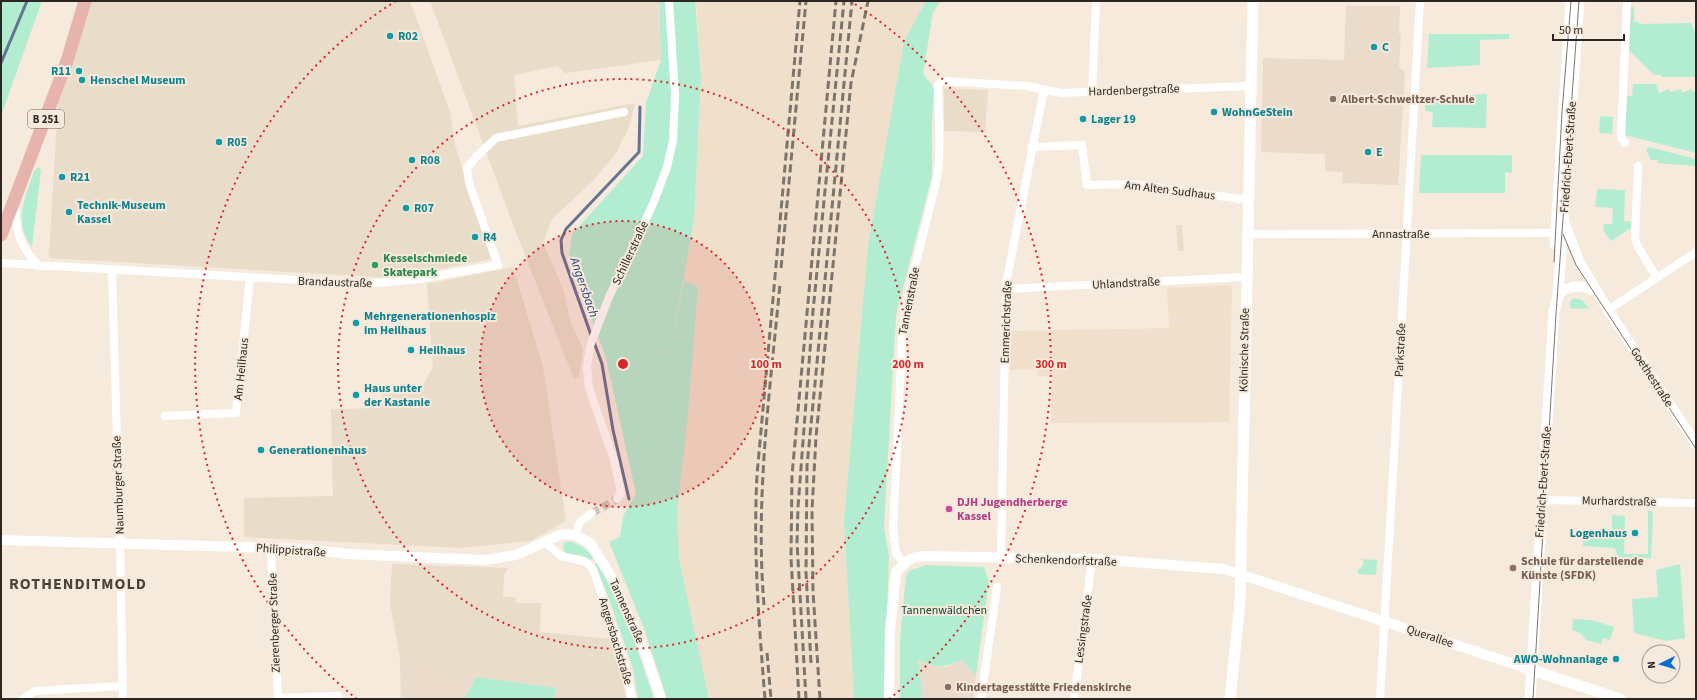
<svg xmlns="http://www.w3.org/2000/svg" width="1697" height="700" font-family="'Source Sans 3',sans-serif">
  <rect width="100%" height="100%" fill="#f5eadc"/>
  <path fill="#f0e0cb" d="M696,1H926L904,41L868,245L844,521L854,699H667L645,631L646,554L655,440L694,220L701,77Z
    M1228,285L1231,286L1232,289L1229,422L1051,423L1052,377L1038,375L1037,369L1010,370L1011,331L1169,328L1167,288Z"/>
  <path fill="#e9dcc9" d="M90,1H410L450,112L455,145L491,259L394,278L49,258L58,101Z
    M430,1H659L661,60L565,73L558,66L514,75L518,126L635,103L629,127L616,153L594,180L552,219L543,243L563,289L571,323L583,349L579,377L574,379L517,235Z
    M944,88L988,90L985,132L944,131Z
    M1176,225H1182L1184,251H1178Z
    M513,267L543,367L566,521L530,541L459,548L244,537V498L333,496L331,409L380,408L382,394L419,392L433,367L427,284Z
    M392,564L508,568L504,575L503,597H516V603H541L540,632L610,639L621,670L626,699H553L557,688L476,677L431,675L432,659H400L390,603Z"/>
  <path fill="#ebdbca" d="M1346,6H1400L1399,34H1401L1399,67L1405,72L1398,185L1342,183L1343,172L1325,171V154L1261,152L1263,58L1344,60Z
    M400,659H432V675L476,677L464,699H401Z
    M918,660L932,666L946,667L962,660L976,676L973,699H923Z"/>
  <path fill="#b3edd1" d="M1,1H42L1,116Z
    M659,1H695L701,77L694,220L670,354L684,281L698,287L688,414L677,512L679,559L709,699H667L645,631L609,542L620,537L623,516L636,494L606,358L569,256L572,234L643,156L646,103L661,60Z
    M926,1H941L933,12L923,74L932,85L934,92L932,122V176L896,315L884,527L889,556L884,699H854L844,521L868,245L904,41Z
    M1631,7H1634V22H1639V24L1691,23L1696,35V77H1661V75H1654L1629,50Z
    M1429,34H1509V39L1480,40V65L1427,68Z
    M1633,84H1656L1659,93L1669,89L1670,92L1681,89L1682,93L1692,89L1693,92H1696V153L1625,135L1627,96H1632Z
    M1487,94L1486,128L1432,127L1433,112L1425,111V98Z
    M1600,116L1613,117L1612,134L1599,133Z
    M1649,147L1696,159V166L1657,163L1658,160H1651L1646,150Z
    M1421,155H1512V173L1505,172V193H1419Z
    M39,167L41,171L32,247C12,222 26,196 34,171Z
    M1597,189L1625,190L1624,221L1632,222L1631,228L1611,241L1603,231L1604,224H1612L1613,208L1595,207Z
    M1574,298L1582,300L1589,308L1572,309L1569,305L1571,300Z
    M1648,511H1652L1653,515L1651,558H1633L1631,561L1618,557L1615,548L1583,546V529H1612V515L1625,516L1624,554H1648Z
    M565,542C577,540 587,550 594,558L590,560L584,556L565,553L563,546Z
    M1361,559L1377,560L1376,575L1358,574V569H1361L1364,562Z
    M597,562C623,602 639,654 654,699H638L633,668L607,593L595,565Z
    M1680,564L1685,638L1666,641L1634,633L1632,599L1658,597L1656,570Z
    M926,565L984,567L989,581L976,676L962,660C942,668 939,669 918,660L923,699H900V638L906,576L909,571Z
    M1573,619L1591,620L1614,627L1610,640L1603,638L1601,644L1586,640L1580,633L1572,630Z
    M476,677L557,688L553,699H464Z"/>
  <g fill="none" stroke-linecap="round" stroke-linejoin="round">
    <path stroke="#657391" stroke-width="3" d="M1,63L27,1
      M591,335L562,253L561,240L566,229L639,152L640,107
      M594,342L602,364L613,430L629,499"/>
    <path stroke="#cdc3b7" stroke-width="8" stroke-dasharray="8 4" stroke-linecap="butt" d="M592,513L617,499"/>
    <path stroke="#fff" stroke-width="8" d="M1092,92L1096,1
      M1625,143L1621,138L1627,1
      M1032,147L1082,145L1087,185L1133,184L1248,200
      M1638,166L1635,239L1638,247L1657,278
      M15,206C16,233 20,247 39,266
      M1247,234L1546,233H1555L1558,237
      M1,263L367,284L420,279L498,265L469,183L467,168L476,157L496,138L624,112
      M112,270L120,544L123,699
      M1006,289L1246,277
      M1608,310L1696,252
      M165,416L236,413L250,278
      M617,499L621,493L614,460L589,388L587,367L590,346L609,297L653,204L667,167L673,141L675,95L669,1
      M1542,500L1696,503
      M575,535L580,522L592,513
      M545,542L561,556L586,562L593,569L624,661L632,699
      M271,548L278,699
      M1001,558L1006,284L1044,89
      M904,564L896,553L893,529L902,342C906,286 926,232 937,176C942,147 938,115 938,85L942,81L1027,86L1061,93L1251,86
      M278,698L338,696
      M23,699L35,691L122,686
      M981,699L997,587
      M1074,699L1092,559
      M1380,699L1420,1"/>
    <path stroke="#fff" stroke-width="10" d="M1564,221L1579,261L1608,310L1696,444
      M1558,295C1569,286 1578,284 1592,290
      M1,540L241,547L307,549L347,554L485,560L516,555L562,534L575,535L590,543L609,573L645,652L661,699
      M889,699L890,631L896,572L907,561L916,557L925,556L1092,559L1224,569L1532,670"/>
    <path stroke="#fff" stroke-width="11" d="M1555,244L1571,1
      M1532,670L1620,699
      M1230,699L1240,602L1253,1
      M1530,699L1554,312L1558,295L1579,1"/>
    <path stroke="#e7b3ad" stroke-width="13" d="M1,235L67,61L85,1"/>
    <path stroke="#7c756c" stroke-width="1" d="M1563,234L1576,265L1696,449
      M1554,262L1562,112L1571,1
      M1533,699L1556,314L1579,1"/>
    <path stroke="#7c756c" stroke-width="3" stroke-dasharray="8 4" stroke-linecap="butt" d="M781,268L806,1
      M764,605C755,498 770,391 780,284
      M767,653L771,699
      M811,663L806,573L807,466L852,1
      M765,699C759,624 753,550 757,475L800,1
      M799,699L791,558L792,475L836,1
      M806,699L797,542L798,507L813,311L844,1
      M820,699L813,592L812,510L816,437L851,83L868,1"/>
  </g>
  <circle cx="623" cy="364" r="143" fill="#d62828" fill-opacity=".12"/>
  <g fill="none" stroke="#d62828" stroke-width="2" stroke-dasharray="2 4">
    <circle cx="623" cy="364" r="143"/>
    <circle cx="623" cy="364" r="285"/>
    <path d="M357 699A428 428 0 0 1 396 1M850 1A428 428 0 0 1 889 699"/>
  </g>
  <g fill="#0f9aa8" stroke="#f5eadc" stroke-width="1.5">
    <circle cx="390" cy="36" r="4"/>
    <circle cx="1374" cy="47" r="4"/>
    <circle cx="79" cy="71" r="4"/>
    <circle cx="82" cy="80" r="4"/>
    <circle cx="1214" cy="112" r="4"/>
    <circle cx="1083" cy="119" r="4"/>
    <circle cx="219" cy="142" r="4"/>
    <circle cx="1368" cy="152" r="4"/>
    <circle cx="412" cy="160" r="4"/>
    <circle cx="62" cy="177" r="4"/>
    <circle cx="406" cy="208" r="4"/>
    <circle cx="69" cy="212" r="4"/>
    <circle cx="475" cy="237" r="4"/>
    <circle cx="356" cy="323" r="4"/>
    <circle cx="411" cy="350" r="4"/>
    <circle cx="356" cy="395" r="4"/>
    <circle cx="261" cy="450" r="4"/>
    <circle cx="1635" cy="533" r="4"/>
    <circle cx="1616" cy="659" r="4"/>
  </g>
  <g fill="#8d6e63" stroke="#f5eadc" stroke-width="1.5">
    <circle cx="1333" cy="99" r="4"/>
    <circle cx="1513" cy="568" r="4"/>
    <circle cx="948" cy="687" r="4"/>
  </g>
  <circle fill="#2e9e5b" stroke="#f5eadc" stroke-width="1.5" cx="375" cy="265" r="4"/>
  <circle fill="#d1479c" stroke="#f5eadc" stroke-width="1.5" cx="949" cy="509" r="4"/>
  <g text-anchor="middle" stroke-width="4" stroke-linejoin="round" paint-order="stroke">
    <rect fill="#f5eadc" stroke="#68625a" stroke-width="1" x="28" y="110" width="36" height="18" rx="3"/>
    <g font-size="11" font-weight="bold" fill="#2c2722">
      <text x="46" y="123">B 251</text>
    </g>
    <g font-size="12" font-weight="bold" fill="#0d838f" stroke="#f5eadc" text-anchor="start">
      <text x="398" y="40">R02</text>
      <text x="1382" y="51">C</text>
      <text x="71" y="75" text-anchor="end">R11</text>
      <text x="90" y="84">Henschel Museum</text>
      <text x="1222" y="116">WohnGeStein</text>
      <text x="1091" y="123">Lager 19</text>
      <text x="227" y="146">R05</text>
      <text x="1376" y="156">E</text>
      <text x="420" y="164">R08</text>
      <text x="70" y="181">R21</text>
      <text x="77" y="209">Technik-Museum<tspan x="77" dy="14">Kassel</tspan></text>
      <text x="414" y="212">R07</text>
      <text x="483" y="241">R4</text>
      <text x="364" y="320">Mehrgenerationenhospiz<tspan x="364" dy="14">im Heilhaus</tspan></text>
      <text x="419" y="354">Heilhaus</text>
      <text x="364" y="392">Haus unter<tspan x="364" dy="14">der Kastanie</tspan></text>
      <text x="269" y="454">Generationenhaus</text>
      <text x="1627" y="537" text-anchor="end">Logenhaus</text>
      <text x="1608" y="663" text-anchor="end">AWO-Wohnanlage</text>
    </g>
    <g font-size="12" fill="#2c2722" stroke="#f5eadc">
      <text transform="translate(1134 90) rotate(-2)" y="4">Hardenbergstraße</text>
      <text transform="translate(1568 157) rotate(-86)" y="4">Friedrich-Ebert-Straße</text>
      <text transform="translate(1170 190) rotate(7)" y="4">Am Alten Sudhaus</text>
      <text x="1401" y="238">Annastraße</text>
      <text transform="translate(630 253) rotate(-65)" y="4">Schillerstraße</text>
      <text transform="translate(335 282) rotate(2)" y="4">Brandaustraße</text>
      <text transform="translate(1126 283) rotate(-3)" y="4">Uhlandstraße</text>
      <text transform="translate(909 301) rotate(-79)" y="4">Tannenstraße</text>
      <text transform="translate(1006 322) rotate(-88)" y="4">Emmerichstraße</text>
      <text transform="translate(1244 350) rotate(-89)" y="4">Kölnische Straße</text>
      <text transform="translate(1400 350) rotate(-87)" y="4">Parkstraße</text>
      <text transform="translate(241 369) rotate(-84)" y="4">Am Heilhaus</text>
      <text transform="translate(1652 377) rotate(57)" y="4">Goethestraße</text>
      <text transform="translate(1543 482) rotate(-86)" y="4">Friedrich-Ebert-Straße</text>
      <text transform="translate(118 485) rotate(-92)" y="4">Naumburger Straße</text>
      <text transform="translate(1619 501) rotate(1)" y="4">Murhardstraße</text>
      <text transform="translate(291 550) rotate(4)" y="4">Philippistraße</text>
      <text transform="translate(1066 560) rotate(2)" y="4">Schenkendorfstraße</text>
      <text transform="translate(627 611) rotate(66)" y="4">Tannenstraße</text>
      <text transform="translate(274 623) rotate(-92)" y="4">Zierenberger Straße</text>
      <text transform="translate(1083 629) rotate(-82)" y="4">Lessingstraße</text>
      <text transform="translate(1430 636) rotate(18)" y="4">Querallee</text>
      <text transform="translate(616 641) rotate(73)" y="4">Angersbachstraße</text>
    </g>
    <g font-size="12" font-weight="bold" fill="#785e54" stroke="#f5eadc" text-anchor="start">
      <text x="1341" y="103">Albert-Schweitzer-Schule</text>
      <text x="1521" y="565">Schule für darstellende<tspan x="1521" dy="14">Künste (SFDK)</tspan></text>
      <text x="956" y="691">Kindertagesstätte Friedenskirche</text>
    </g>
    <g font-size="12" font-weight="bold" fill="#27864d" stroke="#f5eadc" text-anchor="start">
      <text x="383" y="262">Kesselschmiede<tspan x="383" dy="14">Skatepark</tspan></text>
    </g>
    <g font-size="12" font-weight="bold" fill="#b23c85" stroke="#f5eadc" text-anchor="start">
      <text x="957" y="506">DJH Jugendherberge<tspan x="957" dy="14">Kassel</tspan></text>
    </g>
    <g font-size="12" fill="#0e3f2c" stroke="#f5eadc">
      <text x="944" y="614">Tannenwäldchen</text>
    </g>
    <g font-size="13" font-style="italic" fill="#2b457f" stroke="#f5eadc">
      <text transform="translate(585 287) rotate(71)" y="5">Angersbach</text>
    </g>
    <g font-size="16" font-weight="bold" letter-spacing="1" fill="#4c4337" stroke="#f5eadc">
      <text x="78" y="589">ROTHENDITMOLD</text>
    </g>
  </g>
  <circle cx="623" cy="364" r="6" fill="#d62828" stroke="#f5eadc" stroke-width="2"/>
  <g font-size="12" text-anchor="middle" font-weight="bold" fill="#d62828" stroke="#f5eadc" stroke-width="4" stroke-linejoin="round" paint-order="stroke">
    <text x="766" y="368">100 m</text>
    <text x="908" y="368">200 m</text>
    <text x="1051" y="368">300 m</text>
  </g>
  <rect width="1697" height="700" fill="none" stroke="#2c2722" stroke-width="4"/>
  <g transform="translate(1661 664) rotate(265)"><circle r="19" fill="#f5eadc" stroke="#a59c92"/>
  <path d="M0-3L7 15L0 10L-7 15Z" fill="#096cd5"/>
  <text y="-6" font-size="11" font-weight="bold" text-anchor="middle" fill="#2c2722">N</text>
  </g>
  <path d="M1553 34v6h71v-6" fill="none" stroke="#2c2722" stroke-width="2"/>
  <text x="1559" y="34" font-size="12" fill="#2c2722" stroke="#f5eadc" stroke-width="3" paint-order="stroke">50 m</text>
</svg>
